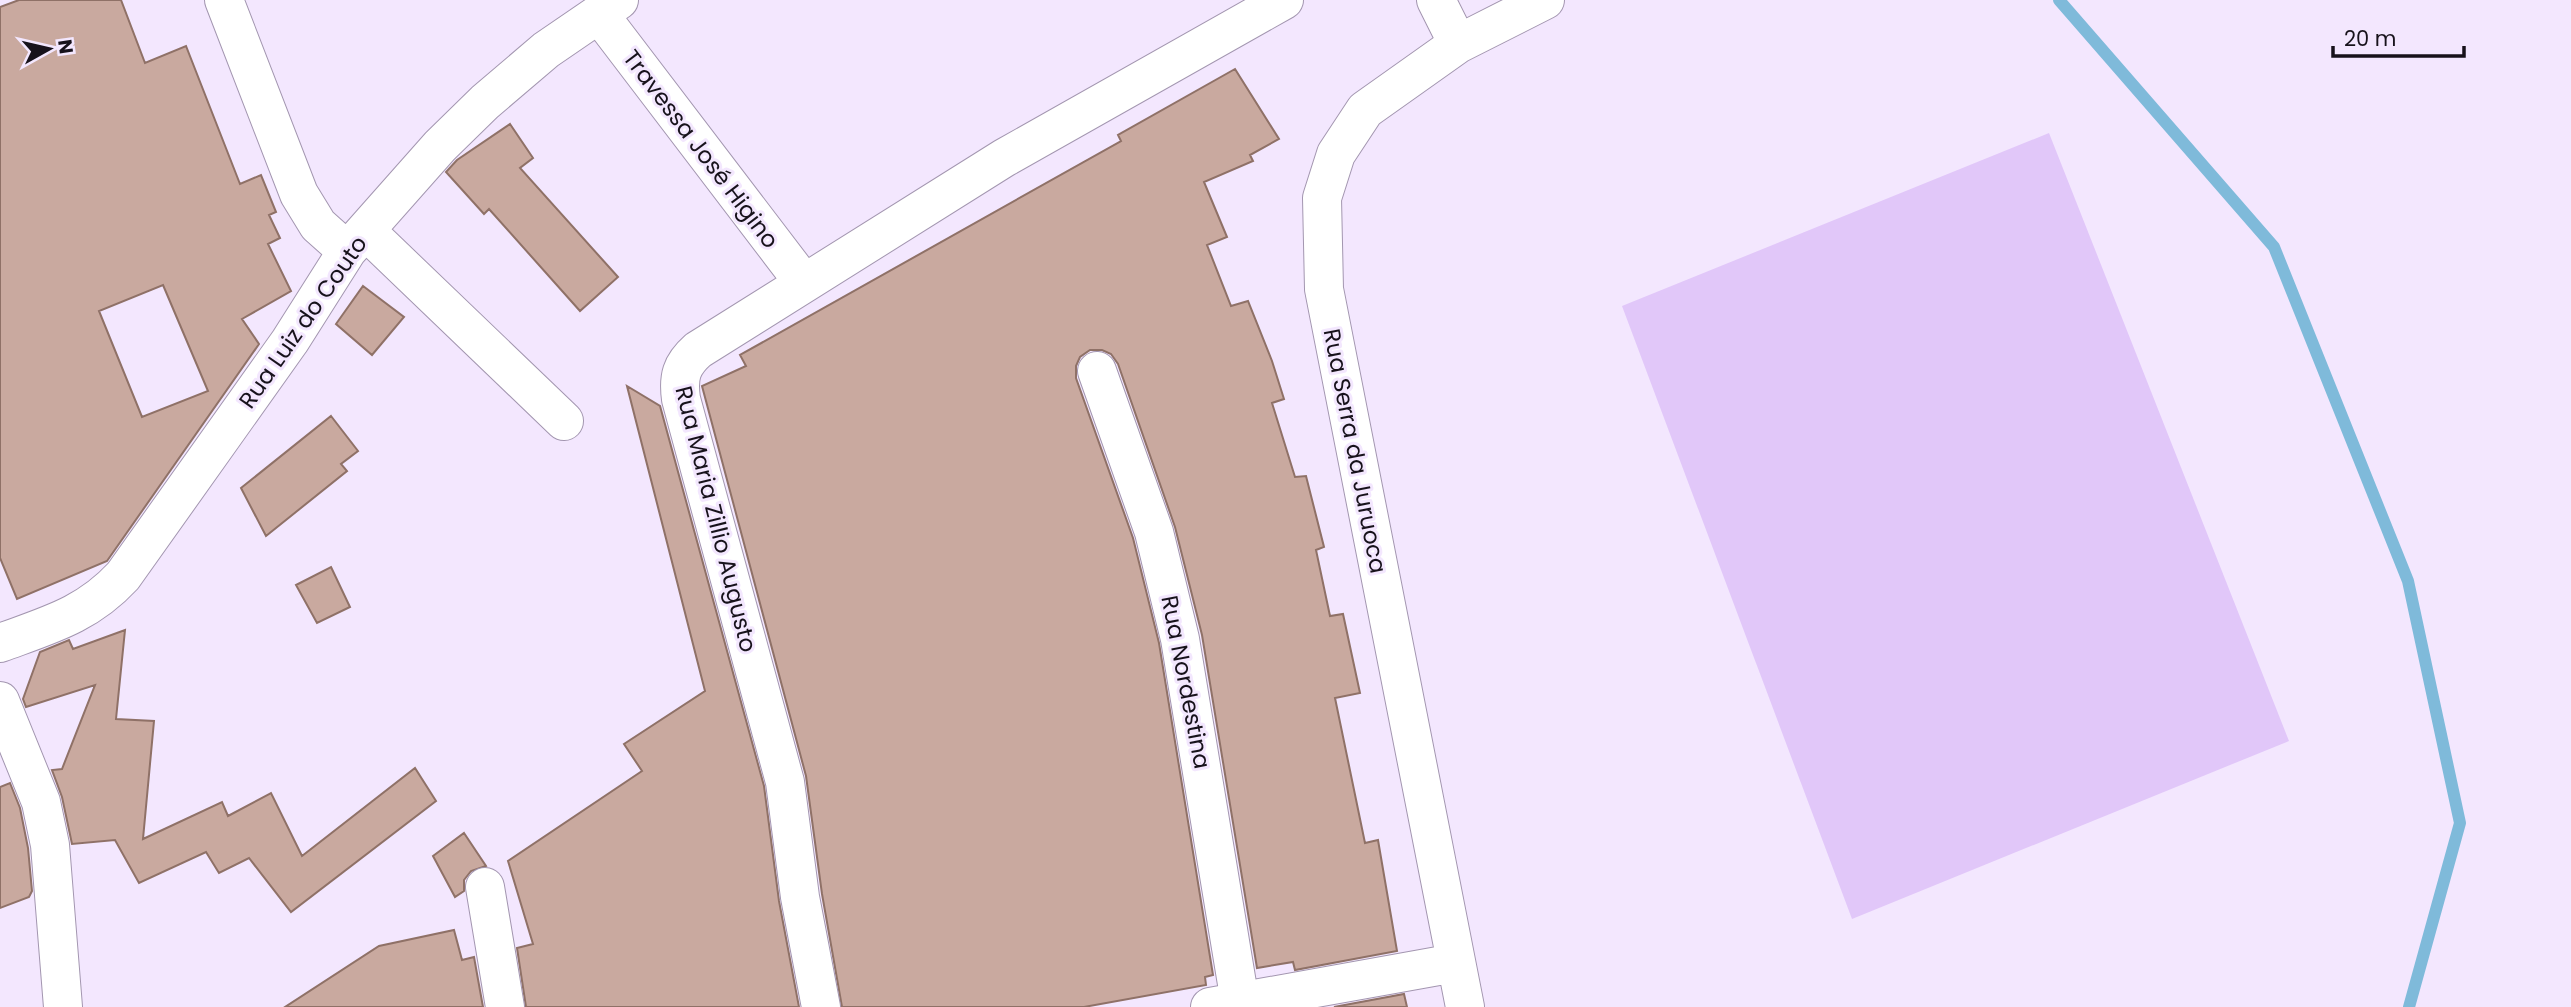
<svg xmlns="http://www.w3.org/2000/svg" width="2571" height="1007" font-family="Poppins,sans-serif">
  <rect width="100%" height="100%" fill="#f3e7fe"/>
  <path fill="#e1c7f9" d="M2049,133L2289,741L1852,919L1622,306Z"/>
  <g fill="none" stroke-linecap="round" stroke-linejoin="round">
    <path stroke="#7fbada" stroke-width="12" d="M2059,0L2274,247L2408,581L2460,823L2409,1007"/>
  </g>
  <path fill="#c9a99f" stroke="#8f7167" stroke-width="2" fill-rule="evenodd" d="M19,0H121L145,63L186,46L240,184L261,175L276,212L269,215L280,238L268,244L291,291L242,319L259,344L107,561L17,599L0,558V7ZM163,285L208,391L142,417L99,311Z
    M1235,69L1279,139L1250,155L1253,161L1204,182L1227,237L1207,245L1231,306L1248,301L1272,361L1284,399L1272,403L1295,477L1306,476L1324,547L1316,550L1330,616L1343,614L1360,693L1335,698L1365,843L1378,840L1397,951L1295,970L1293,962L1257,968L1202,635L1175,527L1118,364L1111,354L1102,350H1090L1080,357L1076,366V378L1133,538L1159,643L1213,975L1205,977L1206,985L1084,1007H842L822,894L806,776L702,386L746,366L740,355L1121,141L1118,135Z
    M510,124L533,158L520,168L618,277L580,311L489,209L484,214L446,172L457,160Z
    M363,286L404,317L372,355L336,324Z
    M627,386L660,406L764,786L779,901L799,1007H526L517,948L533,944L508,861L642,771L624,744L705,691Z
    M331,416L358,451L341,464L347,471L266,536L241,488Z
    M331,567L350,607L317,623L296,585Z
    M125,630L116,719L154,721L143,839L222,802L228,816L271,793L302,856L415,768L436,801L291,912L249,858L219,873L206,852L139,883L115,840L72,844L62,797L52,770L62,769L95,685L26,707L23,699L40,652L69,640L73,649Z
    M10,783L20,808L28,848L32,891L29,897L0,908V787Z
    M464,833L486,866L471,871L464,880V891L455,897L433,856Z
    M454,930L462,960L474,957L483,1007H285L379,946Z
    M1404,994L1407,1007H1334Z"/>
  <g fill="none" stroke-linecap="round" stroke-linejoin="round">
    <g stroke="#a396b0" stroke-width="40">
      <path id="minor" d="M224,0L299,194L318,225L347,251
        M1436,0L1458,44
        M599,14L804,283
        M366,231L564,421
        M1097,371L1154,532L1180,639L1240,1002
        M0,643C49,625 87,615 123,576L290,341L347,251L440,146L485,102L546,50L619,0
        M0,701L41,802L50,845L63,1007
        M485,887L505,1007
        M821,1007L800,897L785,782L681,399C678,377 681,365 698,350L1004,158L1284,0
        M1210,1007L1455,963
        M1465,1007L1324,289L1322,198L1336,154L1365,110L1458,44L1545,0"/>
    </g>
    <use href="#minor" stroke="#fff" stroke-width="38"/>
  </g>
  <g text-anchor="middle" stroke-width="6" stroke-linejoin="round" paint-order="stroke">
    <g font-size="23" fill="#17121b" stroke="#f3e7fe">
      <text transform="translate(701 149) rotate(53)" y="8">Travessa José Higino</text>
      <text transform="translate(303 322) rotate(-55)" y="8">Rua Luiz do Couto</text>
      <text transform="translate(1355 451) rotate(79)" y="8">Rua Serra da Juruoca</text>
      <text transform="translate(716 519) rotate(76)" y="8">Rua Maria Zillio Augusto</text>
      <text transform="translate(1186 682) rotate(79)" y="8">Rua Nordestina</text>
    </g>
  </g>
  <g transform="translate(49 49) rotate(82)" stroke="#f3e7fe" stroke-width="5" paint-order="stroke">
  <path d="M0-5L12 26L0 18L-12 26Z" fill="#17121b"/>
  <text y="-10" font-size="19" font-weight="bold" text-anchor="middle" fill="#17121b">N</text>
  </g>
  <path d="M2333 46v10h131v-10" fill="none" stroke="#17121b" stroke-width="3.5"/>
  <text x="2344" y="46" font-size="21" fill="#17121b" stroke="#f3e7fe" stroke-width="5" paint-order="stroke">20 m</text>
</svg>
